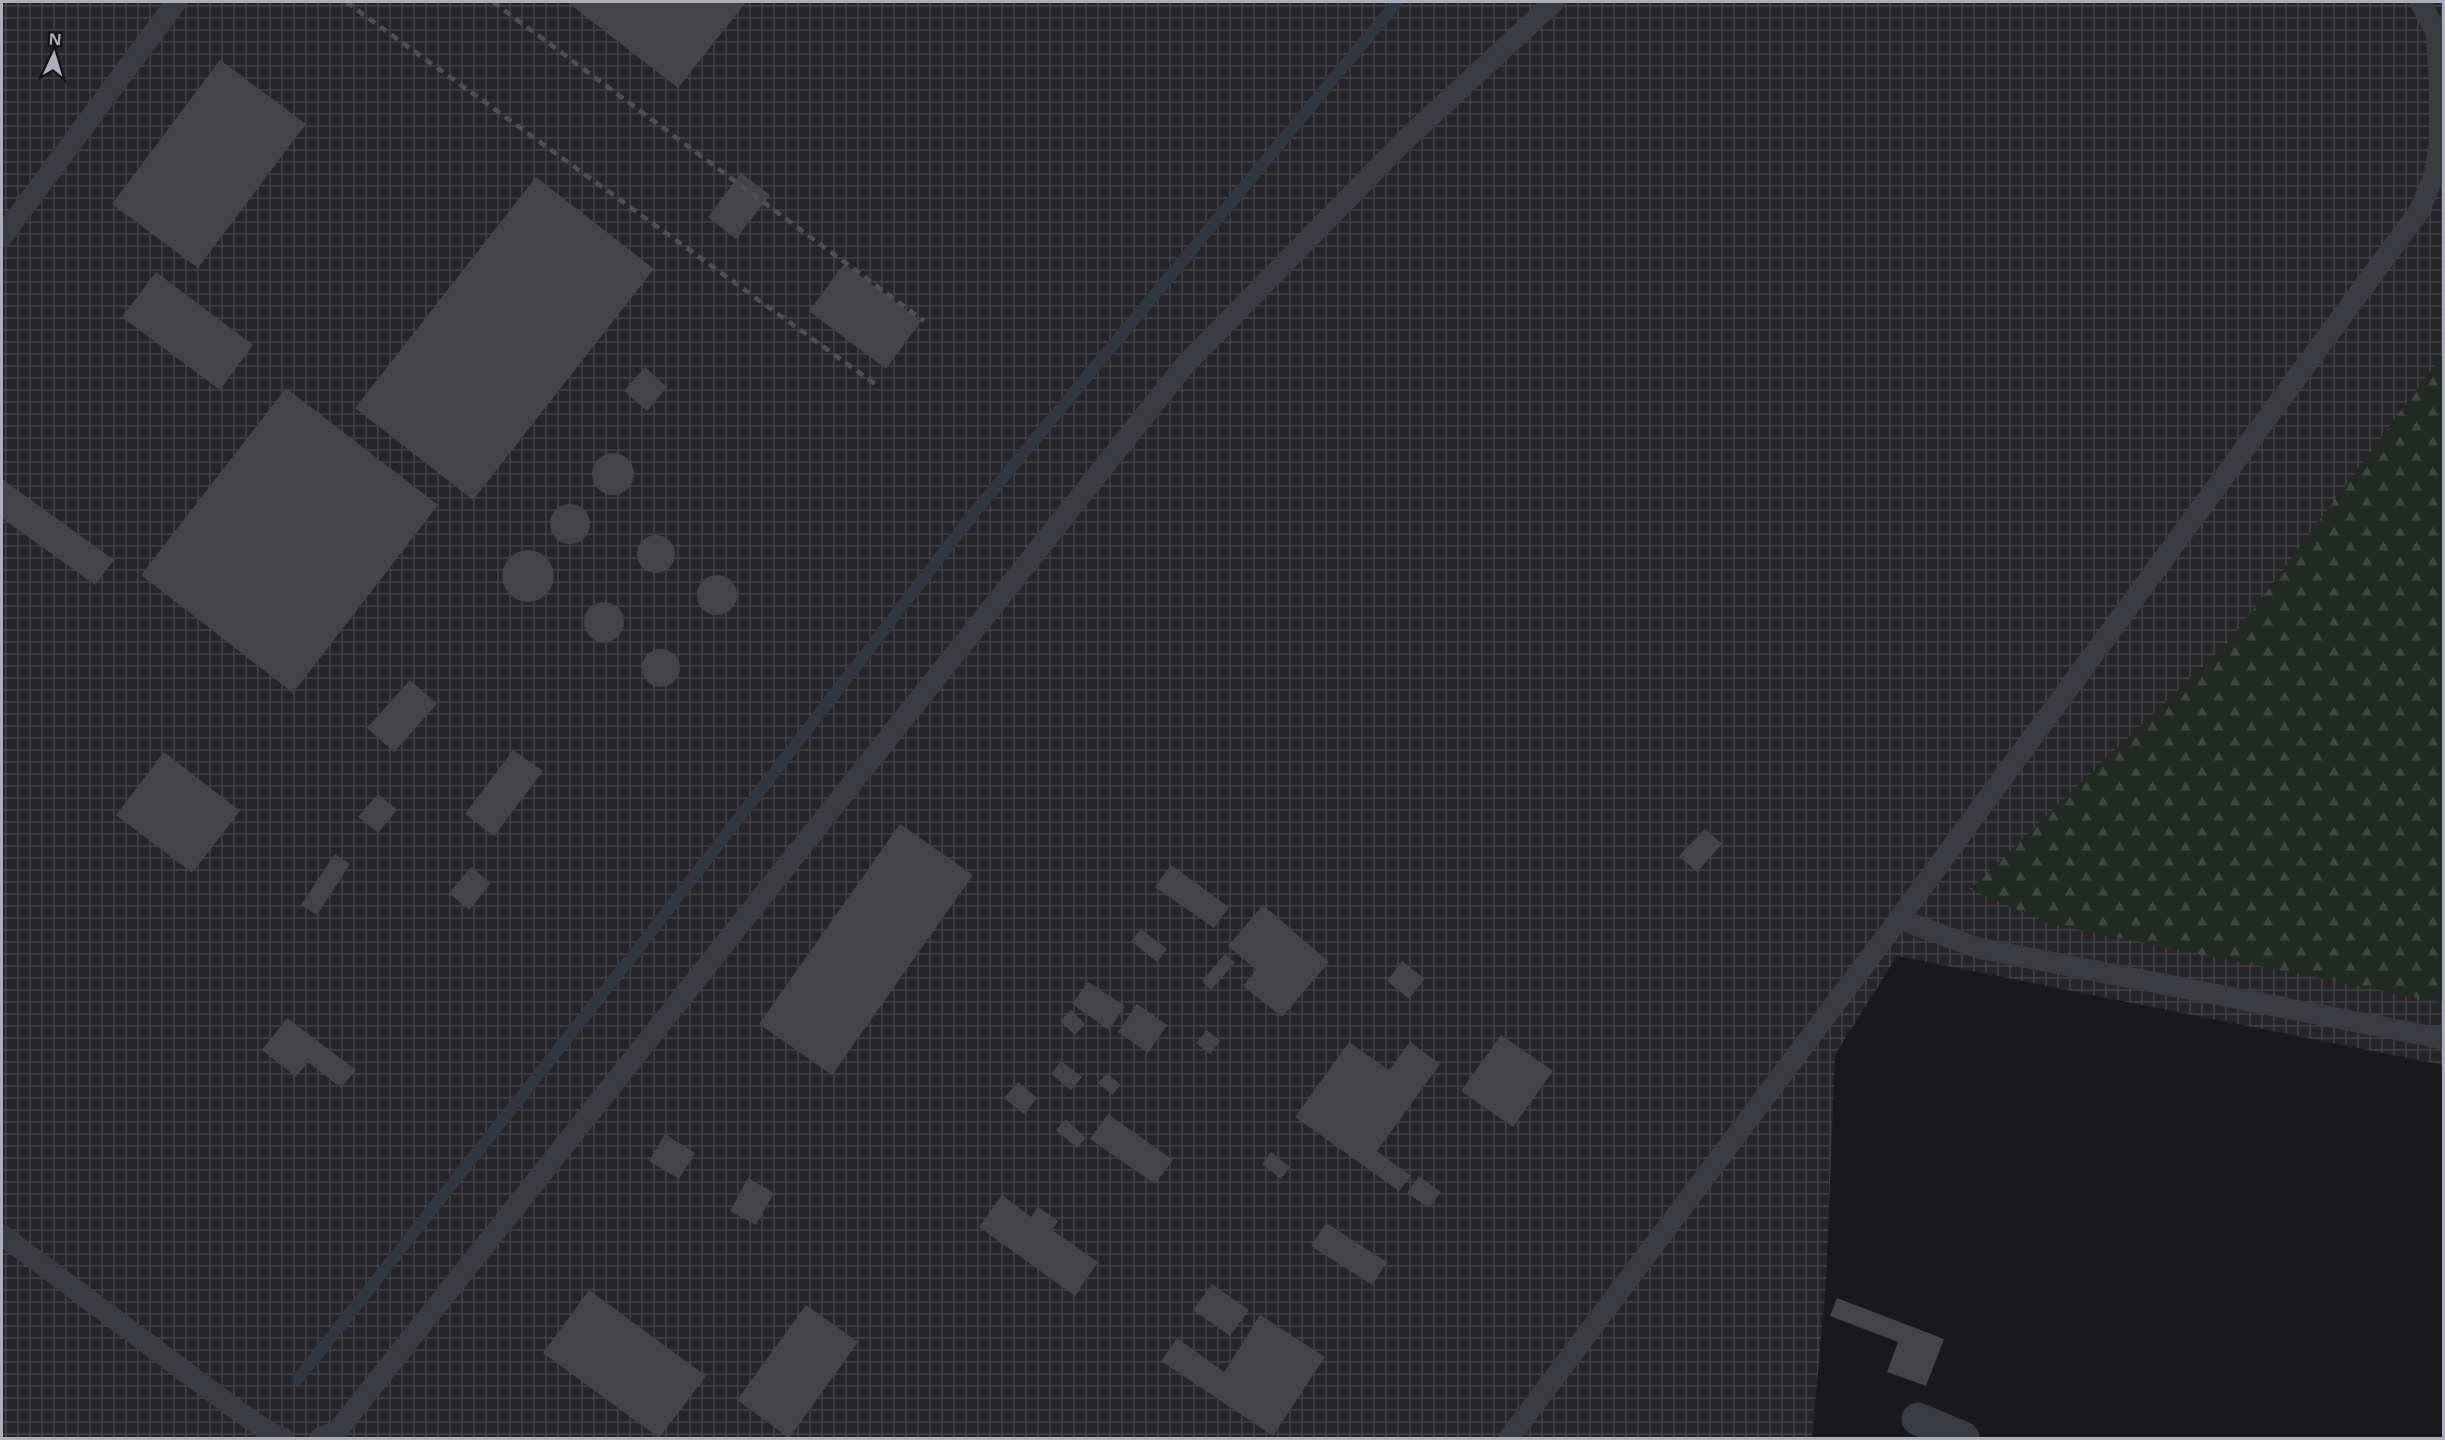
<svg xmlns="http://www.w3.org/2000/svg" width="2445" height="1440" font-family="'Noto Sans',sans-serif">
  <defs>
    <pattern id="industrial-grid" width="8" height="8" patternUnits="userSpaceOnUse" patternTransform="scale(1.5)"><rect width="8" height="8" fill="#262529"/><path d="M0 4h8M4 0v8" fill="none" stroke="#434246"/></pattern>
    <pattern id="forest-firs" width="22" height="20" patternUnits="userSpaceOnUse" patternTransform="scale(1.5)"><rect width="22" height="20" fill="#212a23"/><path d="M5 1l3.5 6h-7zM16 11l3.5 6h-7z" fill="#3f4641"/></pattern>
  </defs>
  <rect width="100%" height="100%" fill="#19191c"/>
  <path fill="url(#industrial-grid)" d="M2,2H2443V1065L1897,956L1835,1055L1826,1283L1812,1438H2Z"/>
  <path fill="url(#forest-firs)" d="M2443,354V1003L2050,924L1970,889L2232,638Z"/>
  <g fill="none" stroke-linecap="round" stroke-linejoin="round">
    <path stroke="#2f3740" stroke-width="12" d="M298,1379L648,936L974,513L1397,2"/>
  </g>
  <path fill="#444448" d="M567,2H746L678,88Z
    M220,60L306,124L198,268L112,204Z
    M741,173L770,195L736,239L708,217Z
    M536,177L654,269L473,500L355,408Z
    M844,264L921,321L886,369L809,311Z
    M156,272L253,345L220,390L122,317Z
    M645,367L667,387L647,411L624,391Z
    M286,388L438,505L293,693L141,575Z
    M592 474a21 21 0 1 1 42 0a21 21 0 1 1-42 0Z
    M2,479L114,560L95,585L2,518Z
    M550 524a20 20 0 1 1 40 0a20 20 0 1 1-40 0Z
    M637 554a19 19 0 1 1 38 0a19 19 0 1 1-38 0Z
    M502 576a26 26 0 1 1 52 0a26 26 0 1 1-52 0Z
    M697 595a20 20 0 1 1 40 0a20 20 0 1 1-40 0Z
    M584 622a20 20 0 1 1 40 0a20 20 0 1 1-40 0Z
    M642 668a19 19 0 1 1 38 0a19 19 0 1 1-38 0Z
    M410,680L437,704L394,752L367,728Z
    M513,750L543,771L494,836L465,814Z
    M164,752L240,811L192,873L116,815Z
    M378,794L397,810L378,833L358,817Z
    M900,824L973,875L832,1075L759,1024Z
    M1705,829L1722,844L1697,872L1679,856Z
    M335,854L350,864L317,915L301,905Z
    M1171,865L1229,907L1214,928L1155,887Z
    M471,867L491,883L469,910L449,893Z
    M1263,905L1329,962L1282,1017L1243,986L1256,970L1228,946Z
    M1141,929L1167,949L1157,962L1131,941Z
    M1225,954L1235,963L1211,990L1202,981Z
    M1402,961L1425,979L1409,999L1387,981Z
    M1088,982L1125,1006L1109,1030L1072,1004Z
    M1137,1004L1167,1025L1148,1053L1118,1032Z
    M1071,1010L1085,1024L1075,1035L1060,1021Z
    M287,1018L356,1070L341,1088L308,1062L296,1077L262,1050Z
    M1207,1030L1220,1041L1210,1054L1196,1043Z
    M1501,1035L1553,1071L1513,1127L1461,1091Z
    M1349,1042L1389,1070L1410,1042L1440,1064L1377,1151L1411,1176L1399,1191L1295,1117Z
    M1061,1061L1082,1077L1071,1090L1051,1074Z
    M1107,1073L1121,1085L1112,1095L1098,1083Z
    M1018,1082L1037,1098L1024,1114L1004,1098Z
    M1108,1114L1173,1160L1155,1184L1090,1139Z
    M1066,1119L1086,1138L1077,1148L1056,1130Z
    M665,1134L695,1153L679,1179L649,1161Z
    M1271,1152L1290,1167L1281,1179L1262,1164Z
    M1419,1176L1441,1192L1429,1208L1407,1193Z
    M748,1178L774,1193L756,1225L730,1211Z
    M1002,1195L1031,1217L1038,1207L1058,1221L1052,1230L1098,1262L1075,1296L979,1227Z
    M1326,1223L1387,1262L1372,1285L1311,1246Z
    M1212,1284L1249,1310L1230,1336L1193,1310Z
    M589,1290L706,1376L659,1438L543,1353Z
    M1837,1298L1944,1339L1926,1386L1887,1372L1898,1342L1830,1316Z
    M806,1305L858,1342L789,1438L737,1400Z
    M1260,1315L1325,1357L1273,1436L1161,1361L1177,1338L1224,1372Z"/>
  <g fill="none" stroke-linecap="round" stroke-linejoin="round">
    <path stroke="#3a3b41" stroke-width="21" d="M2,237L176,2
      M1899,919L1978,948L2444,1039
      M2,1235L238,1411L269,1432L284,1438
      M320,1438L338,1430L1184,366L1404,141L1554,2
      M1509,1438L1899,919L2420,210L2435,172L2442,125L2436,32L2420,2"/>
    <path stroke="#3a3b41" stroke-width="33" d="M1918,1419L1963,1438"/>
    <path stroke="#4d4e56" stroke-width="4.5" stroke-dasharray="8 6" stroke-linecap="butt" d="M346,2L875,384
      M493,2L924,321"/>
  </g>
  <rect width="2445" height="1440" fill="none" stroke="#acafbb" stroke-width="6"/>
  <g transform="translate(54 54) rotate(4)" stroke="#141417" stroke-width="4.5" paint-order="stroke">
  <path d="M0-4.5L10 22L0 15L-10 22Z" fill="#acafbb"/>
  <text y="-9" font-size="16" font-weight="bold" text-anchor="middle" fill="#acafbb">N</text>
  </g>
</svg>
